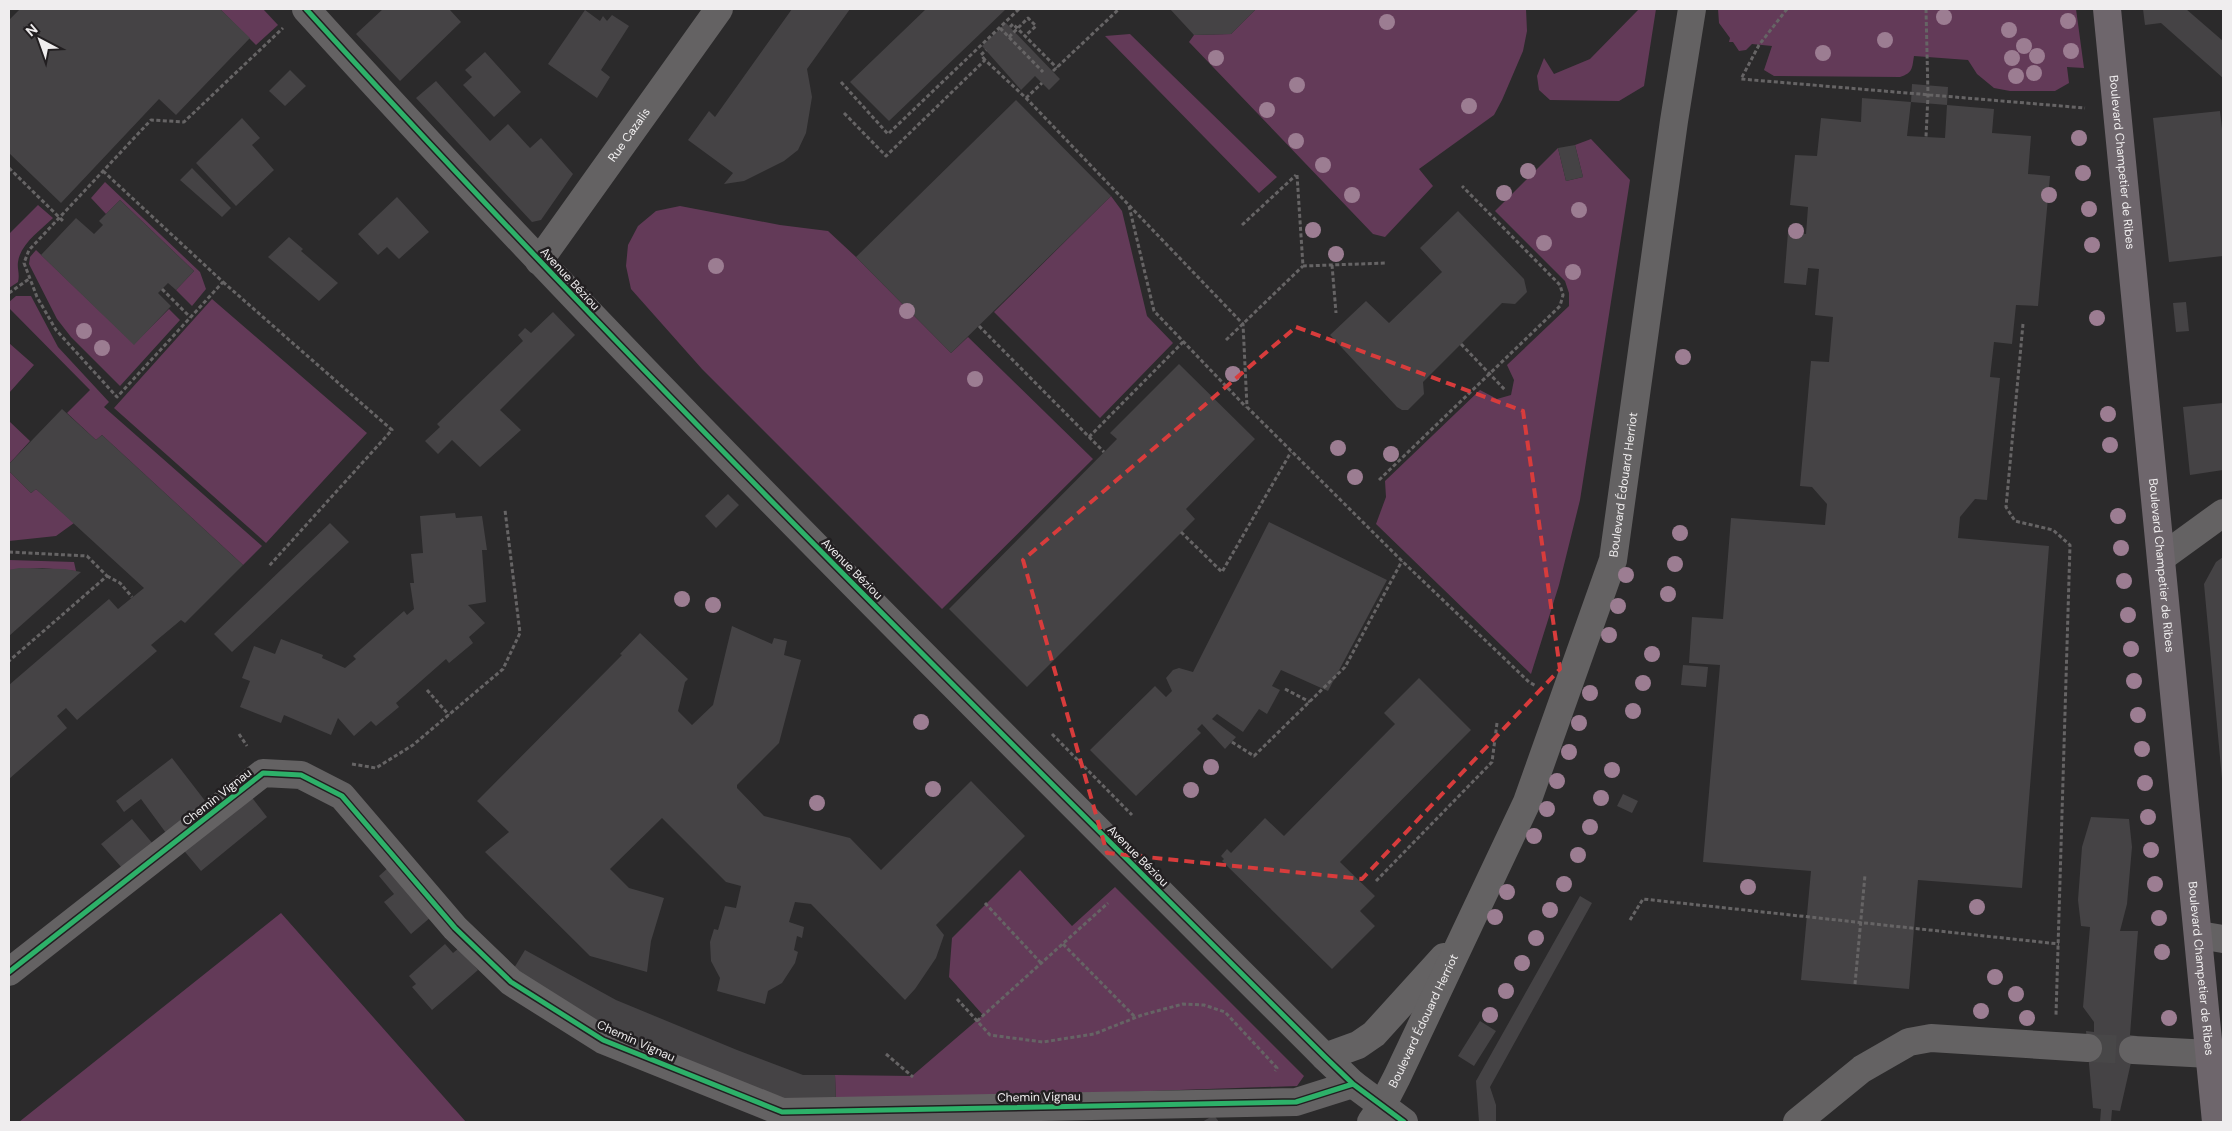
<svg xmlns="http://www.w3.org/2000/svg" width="2232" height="1131" font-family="'DM Sans',sans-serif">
  <rect width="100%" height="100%" fill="#2b2a2b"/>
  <path fill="#633a58" d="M220,9H263L278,25L256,45Z
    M1256,9H1526L1527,31L1523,51L1502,100L1494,115L1419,169L1433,186L1385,237L1373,234L1189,42L1194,35L1231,34Z
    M1639,9H1656L1644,86L1619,101L1550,100L1539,90L1537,76L1544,58L1554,74L1590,59Z
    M1718,9H2076L2084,68L2067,67L2069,83L2055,91H2010L1994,88L1977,74L1968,60L1914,56C1912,68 1913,73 1900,77L1774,76L1764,70L1772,46L1752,44L1746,50L1739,51L1733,42H1729L1730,38L1719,23Z
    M1130,34L1277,177L1259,193L1105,36Z
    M1591,139L1630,180L1580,500L1559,585L1531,674L1376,524L1386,497L1385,481L1480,390L1497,399L1511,395L1514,380L1507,365L1569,306V293L1565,281L1495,211L1558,148L1566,181L1583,177L1575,145Z
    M105,182L200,272L206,289L192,306L176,290L194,271L120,200L106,214L91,198Z
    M1111,196L1122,211L1147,316L1173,343L1100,418L994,312Z
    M38,205L53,218C41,230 20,244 18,262C17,269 20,274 18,282L9,288V234Z
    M680,206L780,225L828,231L856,257L951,353L968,337L1093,459L942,609L702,369L631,289L626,266L628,245L638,226L656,211Z
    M36,250L134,344L169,309L180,320L120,386L71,337L57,319L29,264L30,257Z
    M16,296H31L58,347L109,402L104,407L262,546L243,565L102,435L96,440L67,413L90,390L9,308V302Z
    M212,299L367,433L266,543L114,408Z
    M9,343L34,365L9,393Z
    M9,421L30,441L9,464Z
    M9,471L31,493L36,489L74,523L56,536L9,541Z
    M9,560L74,562L76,571L42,568L9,570Z
    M1020,870L1072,926L1115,887L1304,1076L1297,1086L836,1102L835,1075L912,1076L983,1015L949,977L952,938Z
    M281,913L466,1122H19Z"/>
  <path fill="#454345" d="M20,9H220L250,38L176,115L159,99L61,203L9,153V20Z
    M383,9H449L461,22L400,81L356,34Z
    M792,9H850L807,69L812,97L806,133L798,150L784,161L744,181L724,184L733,173L688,140L709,111L715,117Z
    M926,9H1006L889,121L850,82Z
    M1170,9H1256L1231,34L1194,35Z
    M2143,9H2186L2223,41V78L2161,23L2145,25Z
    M585,10L600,21L603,16L607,21L612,15L629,26L601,70L610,77L597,98L548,64Z
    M1006,23L1060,79L1049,90L1035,76L1021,90L982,46Z
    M485,52L521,92L494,117L463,85L472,77L465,70Z
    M290,70L306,86L285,106L269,91Z
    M436,81L490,141L508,124L530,148L541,138L573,174L541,220L532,222L416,98Z
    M1912,84L1948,87L1947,105L1911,102Z
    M1862,98L1911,102L1907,136L1945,138L1947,105L1994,109L1992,133L2031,136L2028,174L2050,176L2038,306L2016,305L2012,344L1994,342L1990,377L2000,378L1987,500L1975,499L1960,517L1958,538L2049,546L2022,888L1918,880L1909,989L1801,980L1811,871L1703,862L1720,665L1689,663L1692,617L1723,619L1731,518L1825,525L1827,504L1812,487L1800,486L1811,361L1829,362L1833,317L1815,315L1819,269L1808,268L1806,285L1784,283L1788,232L1806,234L1808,207L1790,205L1795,155L1817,156L1821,118L1861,122Z
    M1016,100L1111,196L951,353L856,257Z
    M2220,111L2223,138V256L2169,262L2153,118Z
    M242,118L260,138L252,145L274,170L236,206L196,163Z
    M1575,145L1583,177L1566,181L1558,148Z
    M192,168L231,208L222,217L180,180Z
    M397,197L429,232L399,259L387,247L378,255L358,234Z
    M120,200L194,271L176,290L168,283L158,293L171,306L134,345L41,255L76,218L94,234L103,225L99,221Z
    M1458,211L1524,279L1527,292L1515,304L1502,303L1423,382L1424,394L1408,410H1402L1397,407L1330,335L1366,301L1389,323L1442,272L1420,248Z
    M289,237L303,249L301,251L338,283L319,301L268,257Z
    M2186,302L2189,331L2176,332L2173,303Z
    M553,312L575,335L500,410L521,430L480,467L452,440L438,454L425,441L440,427L437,424L523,341L518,335L525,328L531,333Z
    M1179,364L1255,439L1186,509L1195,519L1027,687L949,609L1117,439L1110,433Z
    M2223,403V470L2190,475L2183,407Z
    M62,409L96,440L102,435L243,565L185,623L181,620L151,645L157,651L77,720L66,708L57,716L67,728L9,779V685L109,599L118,609L144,588L36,489L31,493L9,471V464Z
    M728,494L739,505L716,528L705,516Z
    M455,513L456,518L482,516L487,550H482L486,602L468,605L485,623L469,637L473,643L449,663L446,659L396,703L399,707L376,726L371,721L354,736L338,718L331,735L284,715L281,723L240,707L250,681L242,678L254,646L275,654L281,639L323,655L322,658L345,668L356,659L353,656L404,611L407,615L414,609L410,583H414L411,554L423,553L420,516Z
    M1269,522L1387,580L1328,691L1281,670L1272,686L1280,690L1267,714L1259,709L1243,732L1217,714L1212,719L1236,737L1225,749L1202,724L1197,729L1201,733L1136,796L1090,750L1155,686L1166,697L1172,691L1166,678L1173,670L1179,668L1193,672Z
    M330,523L349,542L232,652L214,634Z
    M2223,557V778L2222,779L2204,584L2216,562Z
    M19,568L65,569L81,572L9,636V570Z
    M732,626L772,644L774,638L787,641L784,655L801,660L779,743L737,785V788L764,816L850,838L881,870L971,781L1025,836L936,925L944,935L936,958L915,989L905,1000L811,904L795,902L789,922L804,927L802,938L797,936L794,950L798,952L795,963L782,983L768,991L765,1004L717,991L720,978L711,961L710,942L714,929L718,930L725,906L736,908L741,886L726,882L662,818L610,869L629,888L664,898L651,941L647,972L590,956L485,852L509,832L477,801L622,655L620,654L640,633L688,679L685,682L678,711L692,725L713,705Z
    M1683,665L1708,667L1706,687L1681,685Z
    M1419,678L1471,730L1340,862L1375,896L1360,911L1375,926L1332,969L1222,861L1224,859L1221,856L1227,849L1231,853L1265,818L1284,836L1395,724L1384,713Z
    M172,758L206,802L166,833L141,799L124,812L116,801Z
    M1623,794L1638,801L1632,813L1617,806Z
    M250,795L267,817L201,871L181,847Z
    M2091,817L2129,819L2132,847L2127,904L2120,931H2138L2130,1035L2137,1036L2120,1111L2112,1110L2111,1122H2100L2101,1109L2093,1108L2086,1031L2094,1032V1022L2083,1007L2090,927L2081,926L2078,900L2082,847Z
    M132,819L153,844L122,868L101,844Z
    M389,867L431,917L411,934L384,902L394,894L379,876Z
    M1580,896L1592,903L1490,1087L1496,1105V1122H1479L1476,1081Z
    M445,944L453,953L459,948L478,970L432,1010L412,987L416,984L409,976Z
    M525,950L616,1000L737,1050L803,1075H835L836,1102L793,1103L604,1029L511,973Z
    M1480,1021L1496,1031L1474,1066L1458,1056Z
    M1214,1115L1219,1122H1202Z"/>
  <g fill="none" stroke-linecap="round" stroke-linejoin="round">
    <path stroke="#484748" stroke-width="28" stroke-dasharray="28 14" stroke-linecap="butt" d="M2088,1048L2133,1050"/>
    <path stroke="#666465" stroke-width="3" stroke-dasharray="4 2.5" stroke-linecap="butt" d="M1787,9L1759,45L1741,79L2085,108
      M1926,9L1928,95L1926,137
      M1010,27L1013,24L1057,68
      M1000,28L1043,72
      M1009,37L1028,18L1036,26L1025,36
      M985,60L981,55L986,50
      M1053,71L1119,9
      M841,82L888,134L1019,9
      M1026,98L1042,83
      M844,113L886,156L985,60L1026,98L1243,324L1247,407L1402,561L1529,682L1536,686
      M9,168L63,221
      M103,171L223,282L117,397L56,330L37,297L24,263L29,250L151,120L184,122L283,28
      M1297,175L1303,266L1386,263
      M1129,206L1154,311L1246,407
      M1242,225L1296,175
      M1332,265L1336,313
      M223,282L392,430L269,566
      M162,289L190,317
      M9,293L29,279
      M2023,324L2006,507L2015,521L2053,530L2070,545L2056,1015
      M979,326L1104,452
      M1226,340L1303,266
      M1461,344L1506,391
      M1089,437L1183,342
      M1379,480L1560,306L1563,295L1560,285L1462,186
      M1181,532L1222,572L1291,452
      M9,552L87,556L107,576L9,661
      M107,576L120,583L132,597
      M1285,689L1310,702
      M427,690L449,715
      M239,734L247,746
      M1052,734L1132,815
      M1232,742L1254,756L1345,667L1402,561
      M352,764L376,768L413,745L503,669L520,633L505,510
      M1376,881L1492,762L1497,723
      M985,903L1041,963
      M1630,920L1643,899L2059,944
      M1063,944L1135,1017
      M1855,984L1865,875
      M957,999L990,1035L1043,1042L1094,1034L1142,1015L1183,1004L1204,1005L1225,1012L1277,1068L1275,1071
      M977,1021L1108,903
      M886,1054L913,1077"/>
    <g stroke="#646263" stroke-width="28">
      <path d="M306,9C633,370 981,713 1325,1057L1353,1084L1404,1122"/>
      <path id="s1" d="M539,261L719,9"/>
      <path d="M2161,558L2223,513"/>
      <path d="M2199,935L2223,939"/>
      <path d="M9,972L263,773L301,775L342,796L455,928L511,982L603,1040L782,1112L1296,1102L1353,1084"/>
      <path d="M2133,1050L2210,1054"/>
      <path d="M1325,1057L1358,1045L1374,1034L1444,957"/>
      <path id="s2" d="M1371,1122L1382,1106L1397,1077L1527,802L1613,560L1674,121L1692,9"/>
      <path d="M1797,1122L1862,1069L1909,1042L1931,1038L2088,1048"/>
    </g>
    <path stroke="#6e666c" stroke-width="28" id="s3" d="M2107,9L2216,1122"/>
    <g stroke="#221f21" stroke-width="8">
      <path id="cycleway" d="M306,9C633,370 981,713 1325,1057L1353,1084L1404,1122
        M9,972L263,773L301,775L342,796L455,928L511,982L603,1040L782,1112L1296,1102L1353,1084"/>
    </g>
    <use href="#cycleway" stroke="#2db169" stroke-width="5"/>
  </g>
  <g fill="#9c7d92">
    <circle cx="1944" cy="17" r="8"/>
    <circle cx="2068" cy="21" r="8"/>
    <circle cx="1387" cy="22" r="8"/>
    <circle cx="2009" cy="30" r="8"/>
    <circle cx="1885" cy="40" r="8"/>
    <circle cx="2024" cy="46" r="8"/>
    <circle cx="2071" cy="51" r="8"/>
    <circle cx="1823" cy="53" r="8"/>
    <circle cx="2037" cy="56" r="8"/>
    <circle cx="1216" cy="58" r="8"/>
    <circle cx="2012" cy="58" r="8"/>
    <circle cx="2034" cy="73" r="8"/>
    <circle cx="2016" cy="76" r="8"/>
    <circle cx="1297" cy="85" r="8"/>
    <circle cx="1469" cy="106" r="8"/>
    <circle cx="1267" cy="110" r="8"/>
    <circle cx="2079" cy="138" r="8"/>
    <circle cx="1296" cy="141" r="8"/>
    <circle cx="1323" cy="165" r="8"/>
    <circle cx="1528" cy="171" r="8"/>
    <circle cx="2083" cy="173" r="8"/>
    <circle cx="1504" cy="193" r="8"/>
    <circle cx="1352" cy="195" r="8"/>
    <circle cx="2049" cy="195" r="8"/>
    <circle cx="2089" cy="209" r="8"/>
    <circle cx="1579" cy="210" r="8"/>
    <circle cx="1313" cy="230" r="8"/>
    <circle cx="1796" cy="231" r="8"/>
    <circle cx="1544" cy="243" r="8"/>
    <circle cx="2092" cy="245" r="8"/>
    <circle cx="1336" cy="254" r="8"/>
    <circle cx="716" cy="266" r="8"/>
    <circle cx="1573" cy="272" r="8"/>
    <circle cx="907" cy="311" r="8"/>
    <circle cx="2097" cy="318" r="8"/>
    <circle cx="84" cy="331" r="8"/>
    <circle cx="102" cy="348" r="8"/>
    <circle cx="1683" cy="357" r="8"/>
    <circle cx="1233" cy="374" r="8"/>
    <circle cx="975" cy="379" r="8"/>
    <circle cx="2108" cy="414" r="8"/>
    <circle cx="2110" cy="445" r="8"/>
    <circle cx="1338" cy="448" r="8"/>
    <circle cx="1391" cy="454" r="8"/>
    <circle cx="1355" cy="477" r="8"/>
    <circle cx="2118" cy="516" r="8"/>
    <circle cx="1680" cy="533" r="8"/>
    <circle cx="2121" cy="548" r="8"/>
    <circle cx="1675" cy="564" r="8"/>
    <circle cx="1626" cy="575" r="8"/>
    <circle cx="2124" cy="581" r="8"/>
    <circle cx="1668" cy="594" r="8"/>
    <circle cx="682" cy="599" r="8"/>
    <circle cx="713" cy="605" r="8"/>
    <circle cx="1618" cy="606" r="8"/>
    <circle cx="2128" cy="615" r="8"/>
    <circle cx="1609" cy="635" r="8"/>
    <circle cx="2131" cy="649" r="8"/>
    <circle cx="1652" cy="654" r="8"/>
    <circle cx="2134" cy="681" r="8"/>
    <circle cx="1643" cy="683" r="8"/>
    <circle cx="1590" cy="693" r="8"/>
    <circle cx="1633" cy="711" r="8"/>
    <circle cx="2138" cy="715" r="8"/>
    <circle cx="921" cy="722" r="8"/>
    <circle cx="1579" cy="723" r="8"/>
    <circle cx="2142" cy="749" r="8"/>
    <circle cx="1569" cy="752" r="8"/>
    <circle cx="1211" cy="767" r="8"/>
    <circle cx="1612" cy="770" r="8"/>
    <circle cx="1557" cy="781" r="8"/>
    <circle cx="2145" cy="783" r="8"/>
    <circle cx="933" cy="789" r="8"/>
    <circle cx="1191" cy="790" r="8"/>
    <circle cx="1601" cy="798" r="8"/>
    <circle cx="817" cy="803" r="8"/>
    <circle cx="1547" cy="809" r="8"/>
    <circle cx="2148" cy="817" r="8"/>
    <circle cx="1590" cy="827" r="8"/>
    <circle cx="1534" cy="836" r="8"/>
    <circle cx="2151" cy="850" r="8"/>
    <circle cx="1578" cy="855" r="8"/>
    <circle cx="1564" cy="884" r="8"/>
    <circle cx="2155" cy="884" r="8"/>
    <circle cx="1748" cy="887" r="8"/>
    <circle cx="1507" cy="892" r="8"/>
    <circle cx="1977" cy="907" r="8"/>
    <circle cx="1550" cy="910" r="8"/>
    <circle cx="1495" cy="917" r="8"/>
    <circle cx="2159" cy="918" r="8"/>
    <circle cx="1536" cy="938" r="8"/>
    <circle cx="2162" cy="952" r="8"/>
    <circle cx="1522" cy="963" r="8"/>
    <circle cx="1995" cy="977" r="8"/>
    <circle cx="1506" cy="991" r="8"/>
    <circle cx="2016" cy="994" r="8"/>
    <circle cx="1981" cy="1011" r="8"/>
    <circle cx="1490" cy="1015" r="8"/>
    <circle cx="2027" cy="1018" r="8"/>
    <circle cx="2169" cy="1018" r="8"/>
  </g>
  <path fill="none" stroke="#d83c3c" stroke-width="4" stroke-dasharray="10 6" stroke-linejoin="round" d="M1296,327L1523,411L1560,669L1362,879L1107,853L1023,560Z"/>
  <g text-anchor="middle" stroke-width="5" stroke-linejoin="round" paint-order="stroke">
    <g font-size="12" fill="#efedee" stroke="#221f21">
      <text dy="4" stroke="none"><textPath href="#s1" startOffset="155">Rue Cazalis</textPath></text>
      <text dy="4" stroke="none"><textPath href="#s3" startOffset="154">Boulevard Champetier de Ribes</textPath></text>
      <text transform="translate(570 279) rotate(47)" y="4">Avenue Béziou</text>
      <text dy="4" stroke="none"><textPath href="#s2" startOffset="689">Boulevard Édouard Herriot</textPath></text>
      <text dy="4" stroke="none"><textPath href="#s3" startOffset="559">Boulevard Champetier de Ribes</textPath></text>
      <text transform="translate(852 569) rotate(45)" y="4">Avenue Béziou</text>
      <text transform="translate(217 797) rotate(-38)" y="4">Chemin Vignau</text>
      <text transform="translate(1138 856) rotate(45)" y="4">Avenue Béziou</text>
      <text dy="4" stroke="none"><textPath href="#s3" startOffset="964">Boulevard Champetier de Ribes</textPath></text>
      <text dy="4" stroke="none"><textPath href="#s2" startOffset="114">Boulevard Édouard Herriot</textPath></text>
      <text transform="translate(636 1041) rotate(24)" y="4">Chemin Vignau</text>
      <text transform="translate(1039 1097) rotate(-1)" y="4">Chemin Vignau</text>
    </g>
  </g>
  <rect width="2232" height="1131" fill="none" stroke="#efedee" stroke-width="20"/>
  <g transform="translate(40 40) rotate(319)" stroke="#221f21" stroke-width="4" paint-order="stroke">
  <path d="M0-4L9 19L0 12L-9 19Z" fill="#efedee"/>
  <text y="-8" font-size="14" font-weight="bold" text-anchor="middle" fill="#efedee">N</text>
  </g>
</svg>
